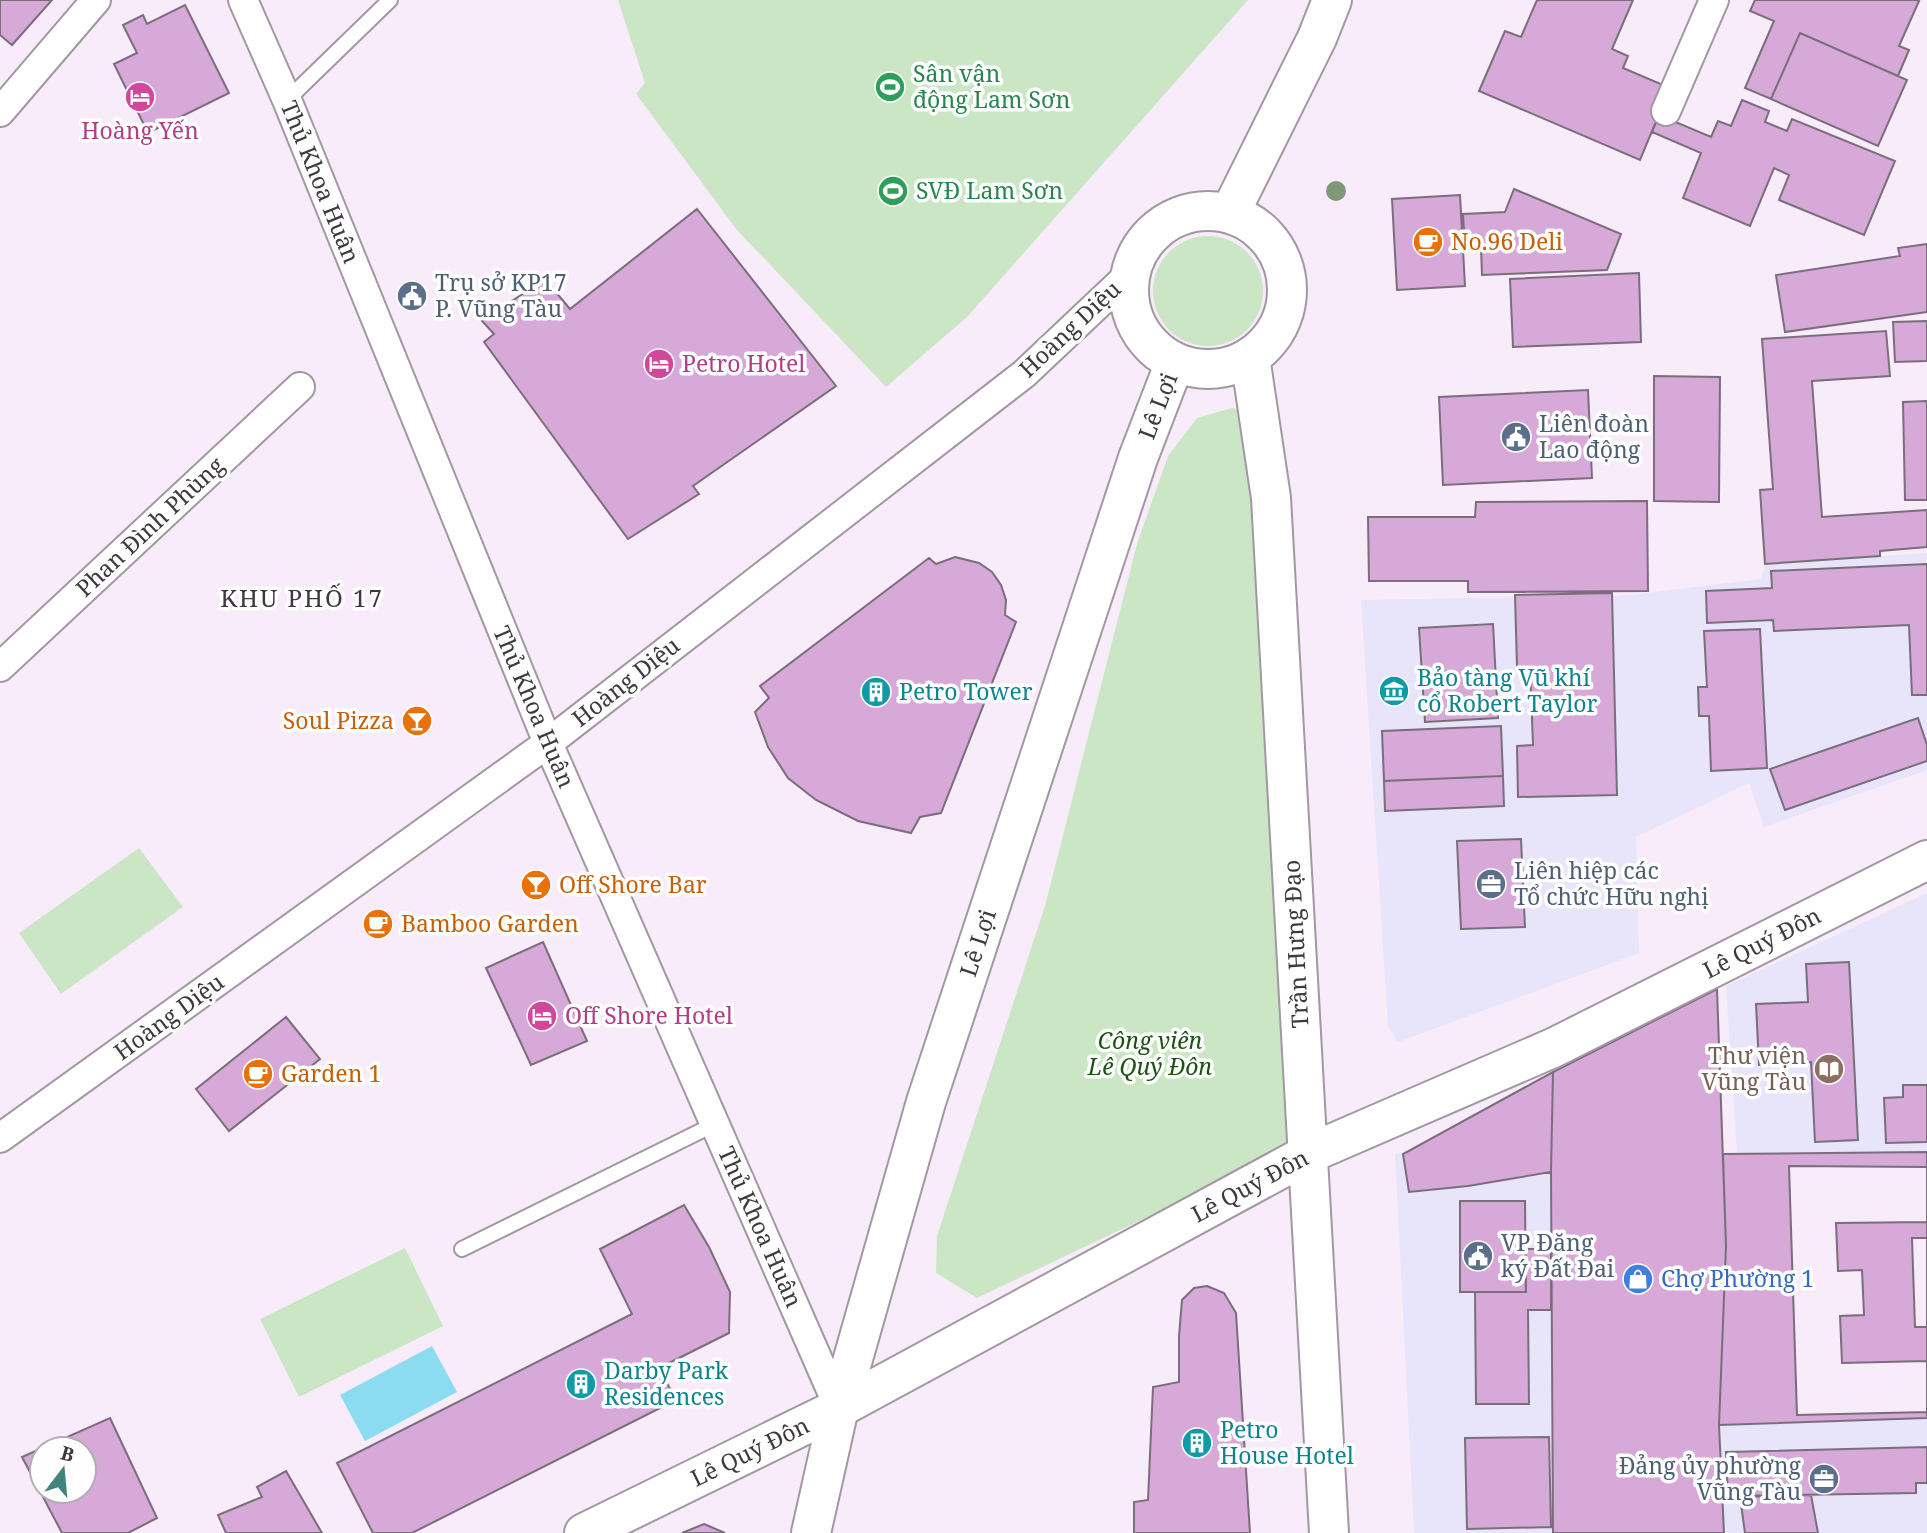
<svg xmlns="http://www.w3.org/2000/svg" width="1927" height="1533" font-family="'Noto Serif',serif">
  <rect width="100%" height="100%" fill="#f9ecfa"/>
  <path fill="#e8e4fa" d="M1927,553V770L1764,827L1749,783L1636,837L1639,953L1398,1042L1388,1027L1361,600L1630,595L1761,579L1765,564Z
    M1927,893V1152L1737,1153L1726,986Z
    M1553,1072L1551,1172L1553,1533H1414L1395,1154L1403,1153Z
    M1927,1418V1533H1724L1719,1425Z"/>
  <path fill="#cae6c5" d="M618,0H1248L967,317L886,387L737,230L636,94L645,83Z
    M1153 291a55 55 0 1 1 110 0a55 55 0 1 1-110 0Z
    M1232,408L1243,409L1300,1107L1284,1152L977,1298L936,1273L937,1236L1045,906L1137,544L1168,456L1197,418Z
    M139,848L183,907L61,994L19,933Z
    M405,1248L443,1326L299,1397L260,1319Z"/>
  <path fill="#8bdcf0" d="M432,1346L457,1392L365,1441L340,1395Z"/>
  <path fill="#d6a9d9" stroke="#7a6e7a" stroke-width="2" fill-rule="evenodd" d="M0,0H52L12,45L0,35Z
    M1537,0H1633L1612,49L1628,56L1623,68L1670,88L1640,160L1479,91L1505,31L1521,37Z
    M1755,0H1916L1919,1L1899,46L1909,50L1898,76L1800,33L1771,99L1745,88L1774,21L1750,11Z
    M185,5L229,93L148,133L114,64L137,53L123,25L143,15L147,24Z
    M1800,33L1907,80L1878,146L1771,99Z
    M1742,100L1769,111L1765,122L1787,131L1792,119L1895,161L1864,235L1779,200L1789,175L1774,168L1750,226L1683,198L1701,153L1652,132L1659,115L1711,137L1718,121L1731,126Z
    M1514,189L1621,234L1607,270L1482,275L1481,247H1465L1463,214L1505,212Z
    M1460,195L1465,286L1397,290L1392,199Z
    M697,209L836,386L693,486L699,494L628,539L484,342L494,334L482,321L545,279L570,309Z
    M1927,244V312L1785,332L1776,275L1900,256L1898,248Z
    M1639,273L1641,342L1513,347L1510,279Z
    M1927,321V361L1895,362L1893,322Z
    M1886,331L1890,376L1812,381L1822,517L1927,510V547L1880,551V556L1765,564L1760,490L1773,489L1762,339Z
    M1654,376L1720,377L1719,502L1654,501Z
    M1588,390L1592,478L1443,485L1439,397Z
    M1927,401V500H1905L1903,402Z
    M1647,501L1648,591L1468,592V581H1369L1368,517H1475L1476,502Z
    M955,557L979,563L992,572L1001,585L1006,600L1005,615L1016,622L941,813L920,817L911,833L858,821L816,800L788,778L768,747L755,712L769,698L760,686L929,558L936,564Z
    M1927,564V695H1912L1909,625L1774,631L1773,620L1707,623L1706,591L1772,588L1771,571Z
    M1612,593L1617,795L1518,797L1517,746L1533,745L1530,667H1517L1515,595Z
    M1493,624L1498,718L1425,722L1419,628Z
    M1760,629L1767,768L1711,771L1709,716H1699L1698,687H1707L1704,631Z
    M1918,718L1927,745V761L1785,810L1770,769Z
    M1501,726L1503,776L1384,781L1382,731Z
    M1503,776L1504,806L1385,811L1384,781Z
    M1521,839L1525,927L1461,929L1457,841Z
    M543,942L587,1041L531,1065L486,968Z
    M1849,962L1858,1140L1815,1142L1811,1062L1759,1065L1756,1004L1808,1002L1806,964Z
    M1717,989L1726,1246L1719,1425L1724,1533H1553L1551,1172L1553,1072Z
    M286,1017L320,1059L229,1131L196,1089Z
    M1553,1072L1551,1172L1468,1186L1409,1192L1403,1154Z
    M1903,1085H1927V1142L1886,1143L1884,1098L1903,1097Z
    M1927,1152V1418L1719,1425L1726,1246L1723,1154Z
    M1789,1166L1927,1167V1222L1836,1223L1838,1271L1862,1270L1864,1315L1840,1316L1842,1363L1927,1361V1412L1797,1415Z
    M1460,1201H1525L1526,1292H1460Z
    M684,1205L709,1247L730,1292L729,1333L659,1368L676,1400L412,1533H373L337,1463L632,1314L600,1249Z
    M1912,1238H1927V1327H1915Z
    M1525,1249H1551V1310H1528L1529,1404H1476L1475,1292H1526Z
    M1207,1286L1224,1293L1236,1313L1250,1533H1134V1502L1148,1500L1153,1387L1179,1382V1336L1182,1300L1194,1288Z
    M110,1418L157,1518L128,1533H62L22,1457ZM42,1449H84V1491H42Z
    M1549,1437L1551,1527L1467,1529L1465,1438Z
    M1927,1447V1483H1916V1493L1728,1496L1726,1452Z
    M286,1471L322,1533H226L218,1515L262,1497L257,1487Z
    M1811,1495L1818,1533H1745L1740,1497Z
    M704,1524L725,1533H682Z"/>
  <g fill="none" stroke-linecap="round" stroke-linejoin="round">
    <g stroke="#a397a3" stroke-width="18">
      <path id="lane" d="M287,100L390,0
        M462,1249L715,1124"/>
    </g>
    <g stroke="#a397a3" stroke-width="32">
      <path id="street" d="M243,0L287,100L548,743L839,1408
        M1666,111L1714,0
        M0,112L96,0
        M0,667L300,387
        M0,1138L548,743L1024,374L1130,274"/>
    </g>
    <g stroke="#a397a3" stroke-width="42">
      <path id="secondary" d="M1250,357L1271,498L1329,1533
        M584,1533L839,1408L1308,1154L1555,1047L1927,860"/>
    </g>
    <g stroke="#a397a3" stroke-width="42">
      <path id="primary" d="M1129 290a79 79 0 1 1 158 0a79 79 0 1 1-158 0Z
        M1230,213L1317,38L1332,0
        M811,1533L839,1408L926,1102L1138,458L1175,362"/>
    </g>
    <use href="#lane" stroke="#fff" stroke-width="14"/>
    <use href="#street" stroke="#fff" stroke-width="28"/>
    <use href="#secondary" stroke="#fff" stroke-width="38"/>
    <use href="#primary" stroke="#fff" stroke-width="38"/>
  </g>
  <circle fill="#7f987a" cx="1336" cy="191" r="10"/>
  <defs>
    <g id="stadium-disc" transform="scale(1.575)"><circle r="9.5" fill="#2e9e5b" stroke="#fefefe"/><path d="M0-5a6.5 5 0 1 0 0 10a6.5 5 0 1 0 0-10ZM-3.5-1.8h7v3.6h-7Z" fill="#fff"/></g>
    <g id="hotel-disc" transform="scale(1.575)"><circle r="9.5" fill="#d1479c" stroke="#fefefe"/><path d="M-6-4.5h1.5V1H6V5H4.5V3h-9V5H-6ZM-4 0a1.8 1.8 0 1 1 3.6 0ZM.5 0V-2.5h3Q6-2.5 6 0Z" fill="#fff"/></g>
    <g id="cafe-disc" transform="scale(1.575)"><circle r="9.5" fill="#e8710a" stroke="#fefefe"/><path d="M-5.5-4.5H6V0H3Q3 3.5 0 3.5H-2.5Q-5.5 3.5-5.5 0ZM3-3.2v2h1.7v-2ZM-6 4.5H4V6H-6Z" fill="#fff"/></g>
    <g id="civic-disc" transform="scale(1.575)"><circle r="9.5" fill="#5c6f8a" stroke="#fefefe"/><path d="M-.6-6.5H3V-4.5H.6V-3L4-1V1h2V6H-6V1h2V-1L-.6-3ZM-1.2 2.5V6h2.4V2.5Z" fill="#fff"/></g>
    <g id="museum-disc" transform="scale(1.575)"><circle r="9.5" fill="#0f9aa8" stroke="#fefefe"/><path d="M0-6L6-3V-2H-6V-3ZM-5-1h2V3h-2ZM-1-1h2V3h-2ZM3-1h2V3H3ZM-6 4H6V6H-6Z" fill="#fff"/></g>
    <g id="building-disc" transform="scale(1.575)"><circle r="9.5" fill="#0f9aa8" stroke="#fefefe"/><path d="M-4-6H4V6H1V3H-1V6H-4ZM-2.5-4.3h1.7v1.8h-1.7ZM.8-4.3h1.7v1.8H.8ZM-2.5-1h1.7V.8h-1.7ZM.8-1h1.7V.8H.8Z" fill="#fff"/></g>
    <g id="bar-disc" transform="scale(1.575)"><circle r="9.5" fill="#e8710a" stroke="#fefefe"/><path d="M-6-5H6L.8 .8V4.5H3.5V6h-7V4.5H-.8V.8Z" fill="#fff"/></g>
    <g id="office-disc" transform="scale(1.575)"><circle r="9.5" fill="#5c6f8a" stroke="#fefefe"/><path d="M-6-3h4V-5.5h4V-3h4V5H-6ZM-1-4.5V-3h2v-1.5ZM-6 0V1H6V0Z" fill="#fff"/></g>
    <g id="library-disc" transform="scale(1.575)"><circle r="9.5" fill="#8d6e63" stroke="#fefefe"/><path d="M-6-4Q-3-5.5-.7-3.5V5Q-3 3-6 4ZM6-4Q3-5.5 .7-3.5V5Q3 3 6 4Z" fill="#fff"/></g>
    <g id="shop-disc" transform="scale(1.575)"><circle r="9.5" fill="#3f7fe0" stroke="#fefefe"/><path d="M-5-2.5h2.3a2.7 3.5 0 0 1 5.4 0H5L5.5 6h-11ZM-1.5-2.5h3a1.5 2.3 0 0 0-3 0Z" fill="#fff"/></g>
  </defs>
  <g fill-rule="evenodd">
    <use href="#stadium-disc" x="890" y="87"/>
    <use href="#hotel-disc" x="140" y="97"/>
    <use href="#stadium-disc" x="893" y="191"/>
    <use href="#cafe-disc" x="1428" y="242"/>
    <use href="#civic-disc" x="412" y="296"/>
    <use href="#hotel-disc" x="659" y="364"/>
    <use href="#civic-disc" x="1516" y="437"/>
    <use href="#museum-disc" x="1394" y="691"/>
    <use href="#building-disc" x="876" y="692"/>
    <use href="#bar-disc" x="417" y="721"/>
    <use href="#office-disc" x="1491" y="884"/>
    <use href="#bar-disc" x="536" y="885"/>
    <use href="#cafe-disc" x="378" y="924"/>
    <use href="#hotel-disc" x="542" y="1016"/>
    <use href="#library-disc" x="1829" y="1069"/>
    <use href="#cafe-disc" x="258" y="1074"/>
    <use href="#civic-disc" x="1478" y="1256"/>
    <use href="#shop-disc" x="1638" y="1279"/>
    <use href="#building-disc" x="581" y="1384"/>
    <use href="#building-disc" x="1197" y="1443"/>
    <use href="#office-disc" x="1824" y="1479"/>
  </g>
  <g text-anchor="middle" stroke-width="7" stroke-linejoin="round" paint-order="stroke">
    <g font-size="23" fill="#27864d" stroke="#fefefe" text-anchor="start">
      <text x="913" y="82">Sân vận<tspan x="913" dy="26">động Lam Sơn</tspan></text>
      <text x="916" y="199">SVĐ Lam Sơn</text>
    </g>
    <g font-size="23" fill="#b23c85" stroke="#fefefe" text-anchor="start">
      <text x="140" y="139" text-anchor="middle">Hoàng Yến</text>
      <text x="682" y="372">Petro Hotel</text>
      <text x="565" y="1024">Off Shore Hotel</text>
    </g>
    <g font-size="23" fill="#3e393e" stroke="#fefefe">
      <text transform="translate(320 182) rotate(68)" y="8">Thủ Khoa Huân</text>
      <text transform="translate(1070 329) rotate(-43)" y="8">Hoàng Diệu</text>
      <text transform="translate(1158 406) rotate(-69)" y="8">Lê Lợi</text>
      <text transform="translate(150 527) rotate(-43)" y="8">Phan Đình Phùng</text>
      <text transform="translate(626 682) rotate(-38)" y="8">Hoàng Diệu</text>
      <text transform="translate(534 707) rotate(67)" y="8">Thủ Khoa Huân</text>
      <text transform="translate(978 943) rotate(-72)" y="8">Lê Lợi</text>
      <text transform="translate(1762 943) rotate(-27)" y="8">Lê Quý Đôn</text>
      <text transform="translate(1296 944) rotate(-93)" y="8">Trần Hưng Đạo</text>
      <text transform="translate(169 1017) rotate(-36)" y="8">Hoàng Diệu</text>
      <text transform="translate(1250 1186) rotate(-28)" y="8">Lê Quý Đôn</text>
      <text transform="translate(760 1227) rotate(66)" y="8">Thủ Khoa Huân</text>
      <text transform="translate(750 1452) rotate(-26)" y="8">Lê Quý Đôn</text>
    </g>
    <g font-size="23" fill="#c56008" stroke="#fefefe" text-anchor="start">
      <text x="1451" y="250">No.96 Deli</text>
      <text x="394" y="729" text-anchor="end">Soul Pizza</text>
      <text x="559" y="893">Off Shore Bar</text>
      <text x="401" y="932">Bamboo Garden</text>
      <text x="281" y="1082">Garden 1</text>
    </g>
    <g font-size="23" fill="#4e5e75" stroke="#fefefe" text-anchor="start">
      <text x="435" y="291">Trụ sở KP17<tspan x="435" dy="26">P. Vũng Tàu</tspan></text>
      <text x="1539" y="432">Liên đoàn<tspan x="1539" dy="26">Lao động</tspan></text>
      <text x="1514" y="879">Liên hiệp các<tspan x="1514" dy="26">Tổ chức Hữu nghị</tspan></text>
      <text x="1501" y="1251">VP Đăng<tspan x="1501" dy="26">ký Đất Đai</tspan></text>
      <text x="1801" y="1474" text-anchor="end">Đảng ủy phường<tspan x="1801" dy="26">Vũng Tàu</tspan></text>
    </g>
    <g font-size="23" fill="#0d838f" stroke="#fefefe" text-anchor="start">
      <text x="1417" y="686">Bảo tàng Vũ khí<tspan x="1417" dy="26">cổ Robert Taylor</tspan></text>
      <text x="899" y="700">Petro Tower</text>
      <text x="604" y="1379">Darby Park<tspan x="604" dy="26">Residences</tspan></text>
      <text x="1220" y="1438">Petro<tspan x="1220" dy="26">House Hotel</tspan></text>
    </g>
    <g font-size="23" font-style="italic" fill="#1b5311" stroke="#fefefe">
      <text x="1150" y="1049">Công viên<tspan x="1150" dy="26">Lê Quý Đôn</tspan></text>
    </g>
    <g font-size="23" fill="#785e54" stroke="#fefefe" text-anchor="end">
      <text x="1806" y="1064">Thư viện<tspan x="1806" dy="26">Vũng Tàu</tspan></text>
    </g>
    <g font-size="23" fill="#366cbe" stroke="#fefefe" text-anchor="start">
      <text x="1661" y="1287">Chợ Phường 1</text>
    </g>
    <g font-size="24" letter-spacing="2" fill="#3e393e" stroke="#fefefe">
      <text x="302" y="607">KHU PHỐ 17</text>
    </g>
  </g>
  <g transform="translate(63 1470) rotate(16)"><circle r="33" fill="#fefefe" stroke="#b1afb1" stroke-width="2"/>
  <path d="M0-5L12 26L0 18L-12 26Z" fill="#40857b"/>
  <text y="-10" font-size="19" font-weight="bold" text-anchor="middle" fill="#3e393e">B</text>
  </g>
</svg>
